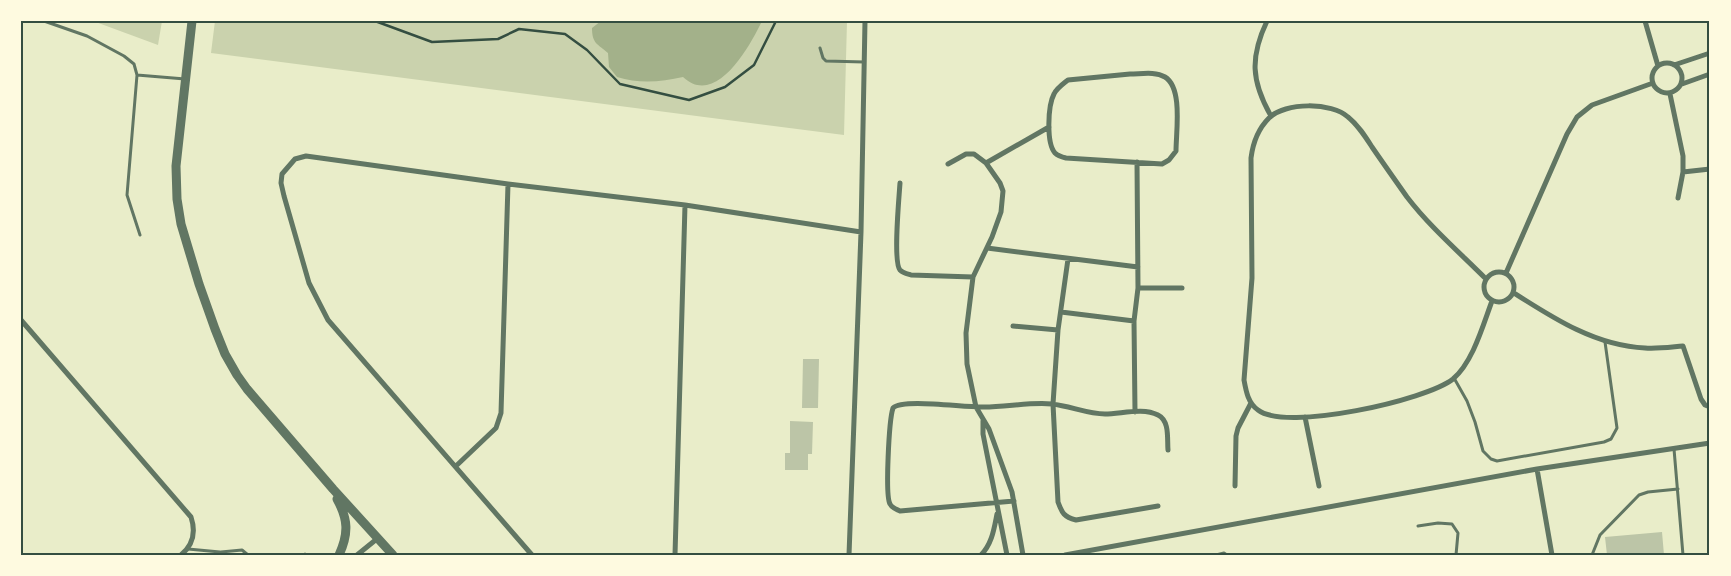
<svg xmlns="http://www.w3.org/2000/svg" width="1731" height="576" font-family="'Alegreya Sans',sans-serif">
  <rect width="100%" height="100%" fill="#e9edc9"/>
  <path fill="#cad2ad" d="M93,21H162L158,45Z
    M215,21H847L844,135L211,53Z"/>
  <path fill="#a3b18a" d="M601,21H762C750,46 716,108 683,77C661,82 639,84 617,77L609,67L608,53C598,44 592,44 592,28Z"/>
  <path fill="#bcc5a7" d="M803,359H819L818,408H802Z
    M790,421L813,422L812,454H808V470H785V453H790Z
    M1662,532L1664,555H1607L1605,537Z"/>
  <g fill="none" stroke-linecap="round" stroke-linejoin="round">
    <path stroke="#344e41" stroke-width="2.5" d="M375,21L432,42L498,39L519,29L565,34L587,50L620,84L689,100L725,87L754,65L776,21"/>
    <path stroke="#617663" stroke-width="3" d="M44,21L87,36L124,56L134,64L137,75L127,195L140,235
      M820,48L823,58L826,61L864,62
      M137,75L185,79
      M1454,378L1467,401L1475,422L1483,451L1491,459L1497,461L1604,442L1611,439L1617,428L1605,342
      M1674,449L1683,555
      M1418,526L1438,523L1452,524L1458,533L1456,555
      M188,549L220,552L225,555
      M221,552L242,550L248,555
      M304,555L305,554
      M1216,555L1224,553L1227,555
      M1592,555L1600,535L1639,495L1648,492L1678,489"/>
    <path stroke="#617663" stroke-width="5" d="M1267,21C1250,57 1251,81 1271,116
      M1645,21L1658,66
      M1652 78a15 15 0 1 1 30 0a15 15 0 1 1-30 0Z
      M1674,65L1710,53
      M1130,74C1141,74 1155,71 1165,77C1183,88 1176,132 1176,151L1169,160L1162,164L1066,158C1062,157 1058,156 1055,153C1046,143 1048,105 1054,94C1057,88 1063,84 1068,80Z
      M1682,84L1710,74
      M1670,94L1683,156V172L1678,198
      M986,163L1049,127
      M948,164L966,154H974L986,163L1000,183L1003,191L1001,212L992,237L973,277L966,333L967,364L976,407L989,429L1012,492L1023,555
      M1683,172L1710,169
      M900,183C899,198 893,262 900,270C903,273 908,274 911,275L973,277
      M987,248L1138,267
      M1068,259L1058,330L1053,404L1058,502C1062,513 1064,517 1076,520L1158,506
      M1484 287a15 15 0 1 1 30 0a15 15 0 1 1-30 0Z
      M1506,273L1567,134L1577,117L1592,105L1653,83
      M1486,279C1459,252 1430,227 1407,197C1395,180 1383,163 1372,147C1365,136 1358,125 1348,117C1332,102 1285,102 1269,118C1258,129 1253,142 1251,158L1252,278L1244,380C1246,391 1248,403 1258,410C1286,432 1427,400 1453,379C1473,362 1483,325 1492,301
      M1138,288H1182
      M1514,293C1553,318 1596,346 1645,348C1657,349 1671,347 1683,346L1701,399L1705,405L1710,407
      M1061,312L1134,321
      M21,320L191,517C196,532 193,545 181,555
      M1013,326L1058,330
      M1135,412L1134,321L1138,288L1137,162
      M1305,417L1319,486
      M983,421V434L1007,555
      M456,466L496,428L501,413L508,184
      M1537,469L1552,555
      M1235,486L1236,436L1238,428L1251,403
      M1014,501L900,511C896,509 892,508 890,504C885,495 889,420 893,408C903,398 966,408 984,407C1007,407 1029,402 1052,404C1070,406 1088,414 1105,414C1121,414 1143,407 1158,415C1170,421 1167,439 1168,450
      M357,555L378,538
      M532,555L328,320L309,283L284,196L281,183L282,174L295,159L306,156L508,184L685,205L861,232
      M675,555L685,205
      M849,555L861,232L865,21
      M981,555C992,544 994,529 997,514
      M1065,555L1537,469L1710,443"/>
    <path stroke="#617663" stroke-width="9" d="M192,21L176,166L177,199L181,224L199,284L215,329L225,354L237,375L247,389L333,489L393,555
      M337,499C348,519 349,533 339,555"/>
  </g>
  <rect width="1731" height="576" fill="none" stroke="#fefae0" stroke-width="45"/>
  <rect x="22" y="22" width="1686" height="532" fill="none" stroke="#344e41" stroke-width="2"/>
</svg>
